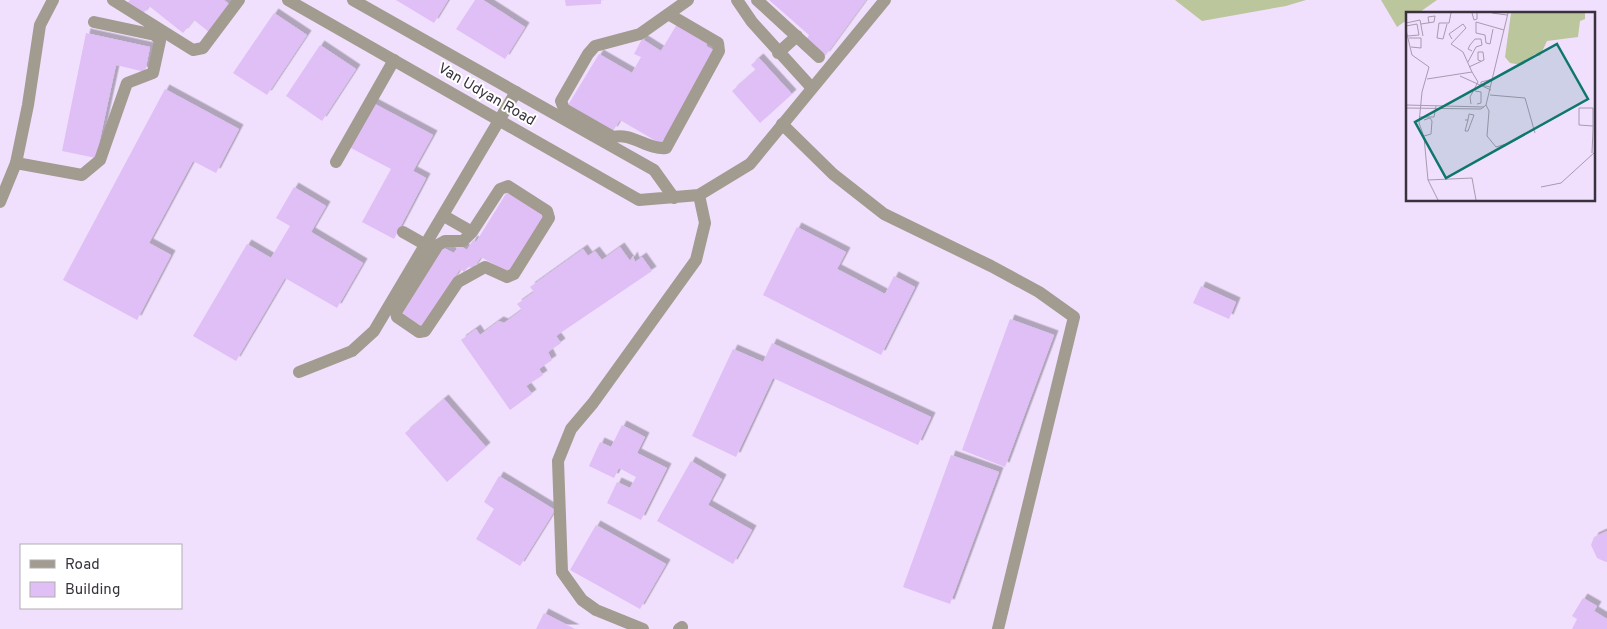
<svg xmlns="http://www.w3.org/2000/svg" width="1607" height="629" font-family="Overpass,sans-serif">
  <defs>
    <filter id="shadow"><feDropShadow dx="4.5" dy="-4.5" stdDeviation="0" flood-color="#0004"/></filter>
  </defs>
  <rect width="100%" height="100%" fill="#f0e0fd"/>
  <path fill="#bcc69c" d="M1175,0H1306L1286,6L1202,21Z
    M1381,0H1437L1417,14H1407V20L1397,27Z"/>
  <path fill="#dfbff6" filter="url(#shadow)" d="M130,0H224L230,5L209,32L194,20L183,33L149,6L142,15L127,3Z
    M396,0H448L434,23Z
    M475,0H483L525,27L505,59L456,29Z
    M565,0H601V4L566,6Z
    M769,0H866L825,56L805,42L809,35Z
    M274,13L307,35L267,95L233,73Z
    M677,24L708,42L706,46L715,51L661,144L620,120L613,131L568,105L599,54L632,73L641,57L634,54L642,39L661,51Z
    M86,33L150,47L145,72L116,65L96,158L62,151Z
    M320,45L356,69L322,121L286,96Z
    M759,58L792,94L760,123L732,91L756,70L751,65Z
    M165,89L239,129L216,173L193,161L149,243L171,255L137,320L63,280Z
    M373,103L433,135L413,171L426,178L394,239L362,222L391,169L349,147Z
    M294,187L326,206L311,232L363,263L337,308L285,278L236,361L193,336L247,244L271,258L290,226L276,218Z
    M507,192L546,216L509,273L481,257L473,269L469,266L464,272L460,269L423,327L401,313L442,247L454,253L459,245L467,250L473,240L476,242Z
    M797,227L846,252L837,269L885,294L894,276L915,287L881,355L763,295Z
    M620,247L630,261L633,256L635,262L642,257L652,271L556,336L561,343L548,352L552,360L539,369L543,375L526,386L532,394L510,410L461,340L476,329L480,335L499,321L504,323L522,310L517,304L534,292L530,287L583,249L588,256L595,251L602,260Z
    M1201,286L1236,302L1229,319L1193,303Z
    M1010,319L1054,335L1005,467L962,450Z
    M772,343L931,417L918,445L773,378L736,457L692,436L733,349L763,362Z
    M444,399L486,447L447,482L405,433Z
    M622,425L645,437L637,453L667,468L641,520L607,503L617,482L630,488L636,477L619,468L614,478L589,466L600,442L611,447Z
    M951,455L999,472L950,604L903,587Z
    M691,461L722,479L708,505L752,530L733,564L657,521Z
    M499,476L555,510L520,566L476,539L494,509L484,502Z
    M596,525L666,564L640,609L570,570Z
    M1607,531V562H1606L1597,558L1591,545L1594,537Z
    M1583,598L1597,606L1594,611L1607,619V629H1572L1577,619L1572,616Z
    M544,613L575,629H536Z"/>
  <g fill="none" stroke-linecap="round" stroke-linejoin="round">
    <path stroke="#a29b8f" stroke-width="12" d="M113,0L193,50L203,48L239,0
      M737,0L752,22L811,87
      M757,0L819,57
      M670,15L718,43L719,51L666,148C648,150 631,132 613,137L564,109L561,101L588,54L595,46L640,34L688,0
      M778,53L797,36
      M782,124L833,174L884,214L991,266L1039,292L1074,317L998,629
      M336,162L394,60
      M16,163L82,175L100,160L127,83L153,73L160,41L155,35L94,22
      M444,216L472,232L500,189L508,186L547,211L549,218L514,274L507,277L485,267L458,282L425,331L419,332L397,317L396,312L438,245L445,241H463L472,232
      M403,232L426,245
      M299,372L352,351L374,331L516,92
      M643,629L596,610L582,600L562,572L558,461L571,429L593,403L696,260L705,223L699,195
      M679,629L682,627"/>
    <path stroke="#a29b8f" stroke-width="12" d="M288,0L639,200L699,195L750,164L885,0
      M353,0L654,170L674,198
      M0,202L16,163L28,105L40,25L53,0"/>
  </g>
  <g text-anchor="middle" stroke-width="4" stroke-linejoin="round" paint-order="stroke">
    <g font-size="15" fill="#39323d" stroke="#fff">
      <text transform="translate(487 94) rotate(30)" y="5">Van Udyan Road</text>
    </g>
  </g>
  <g transform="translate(1406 12)">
    <rect width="189" height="189" fill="#f0e0fd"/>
    <path d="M105,1H179V7L174,9L172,25L141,29L134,44L129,42L116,53L104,51L99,45Z" fill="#bcc69c"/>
    <path fill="none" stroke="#a79ab0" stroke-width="1" d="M66,1L68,8L71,7V1M86,1L101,3M0,11L14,8L17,24M15,12L28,10L29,4L22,5L23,11M41,12L37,27L31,26L33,11H43L45,1M0,14L11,12L13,23L2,24M87,17L84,32L80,31L79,23L70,21V10L98,18M0,18L6,43L23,55L16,80L13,111L18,125L22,168L32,188M3,26H15V36L5,35M62,50L70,35L76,33L75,27H69L64,33L62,37L66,39M63,55L78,48L77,40H72V48L75,49M54,64L85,78M21,67L66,60L57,40L45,32L60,16L57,12L43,22L46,27M84,75L75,73V70L87,67M69,79L75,80V91L71,92M84,83L119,86L129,121M65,92L64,85L72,70L66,60M0,93L78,95M80,93L83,99L81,124L90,135L100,132M0,96L75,97L80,93L102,1M13,105H28L30,94M18,108L24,106L26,109L25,122L18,124M59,108H62L63,102L68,103L62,119H59L62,108M186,141L187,118V96H173V113L187,114M22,168L66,166L70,188M135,175L155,171L189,140"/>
    <path fill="#0f766e" fill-opacity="0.15" stroke="#0f766e" stroke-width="2.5" d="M151,32L182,87L40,166L9,110Z"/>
    <rect width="189" height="189" fill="none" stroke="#39323d" stroke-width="2.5"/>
  </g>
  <rect x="20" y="544" width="162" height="65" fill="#ffffff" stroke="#b0adb1"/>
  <rect x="30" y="560" width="25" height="8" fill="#a29b8f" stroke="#b0adb1"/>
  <text x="65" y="569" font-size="15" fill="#39323d">Road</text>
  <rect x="30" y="582" width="25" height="15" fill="#dfbff6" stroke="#b0adb1"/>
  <text x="65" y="594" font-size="15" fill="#39323d">Building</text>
</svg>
